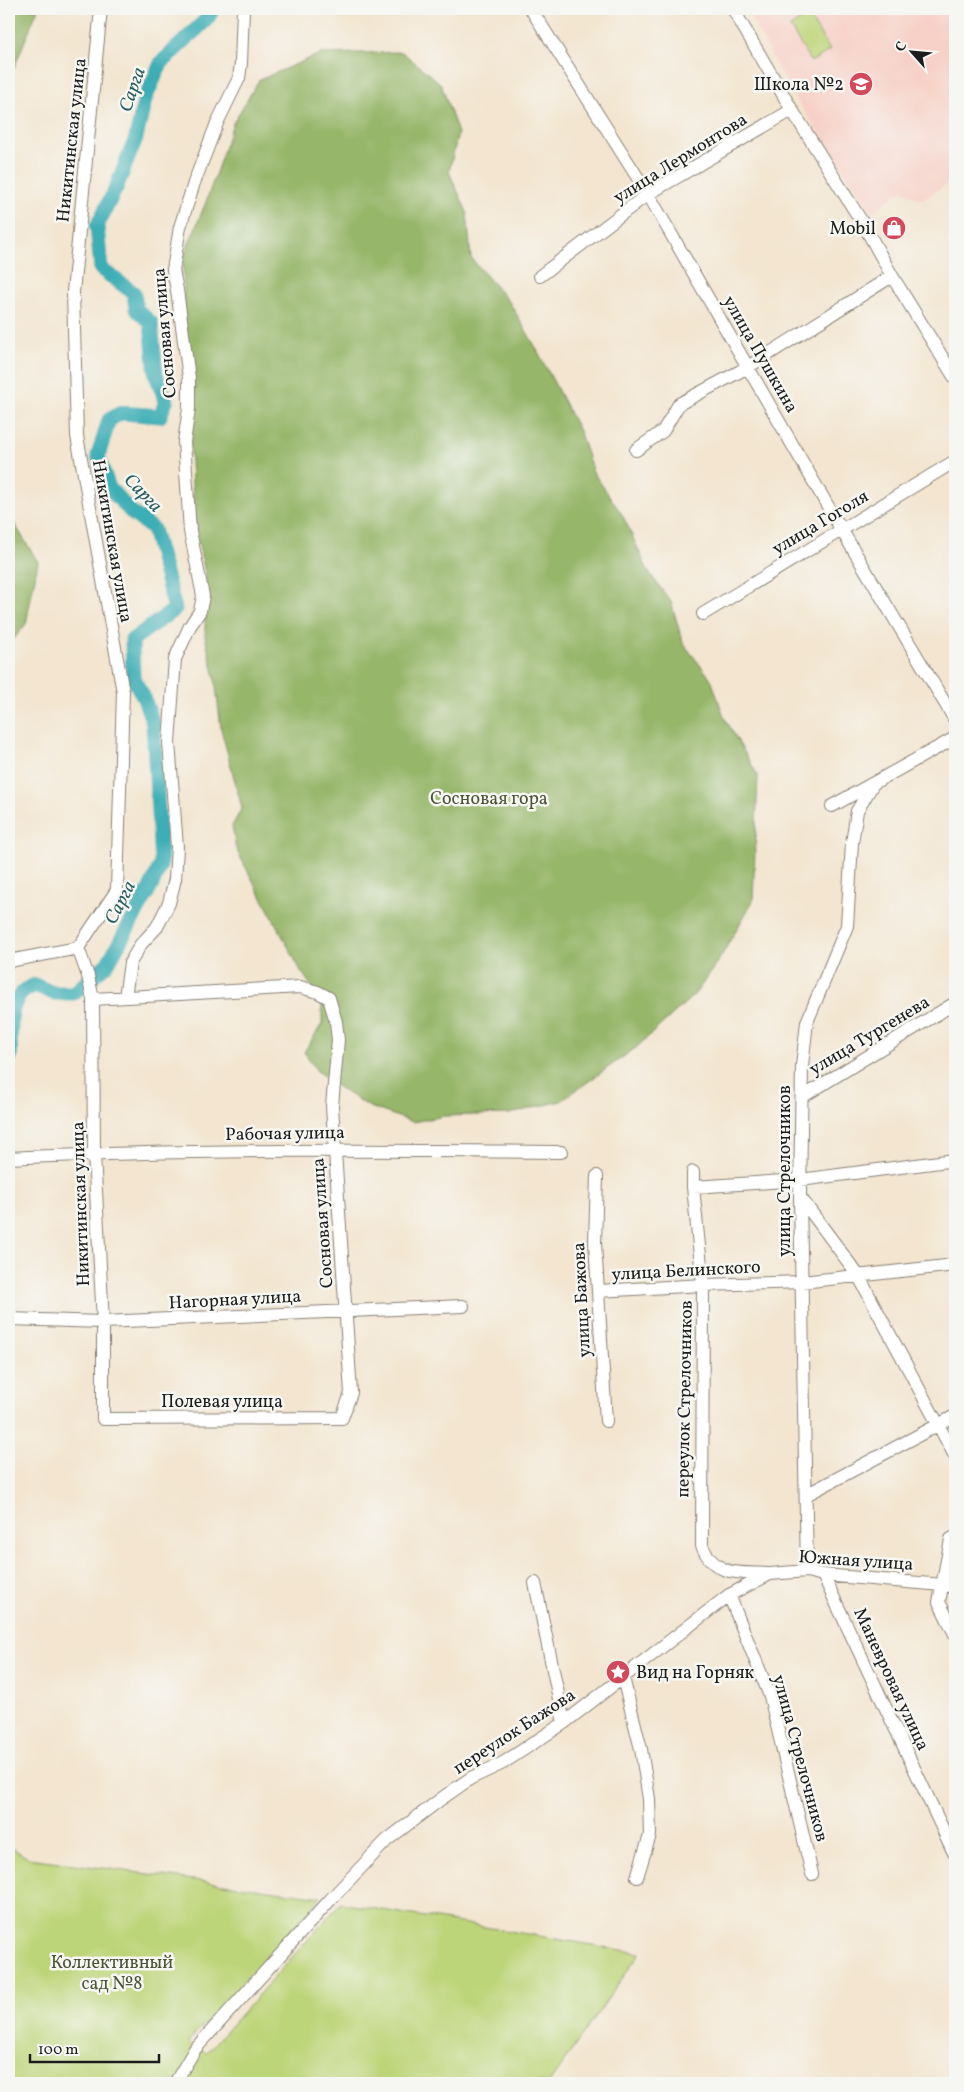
<svg xmlns="http://www.w3.org/2000/svg" width="964" height="2092" font-family="Vollkorn,serif">
  <rect width="100%" height="100%" fill="#f6f6f2"/>
  <filter id="ink" filterUnits="userSpaceOnUse"><feTurbulence type="fractalNoise" baseFrequency=".02" numOctaves="2"/><feDisplacementMap in="SourceGraphic" scale="10" xChannelSelector="R" yChannelSelector="G"/><feConvolveMatrix kernelMatrix="1 2 1 2 8 2 1 2 1" color-interpolation-filters="sRGB"/></filter>
  <filter id="wash" filterUnits="userSpaceOnUse"><feTurbulence type="fractalNoise" baseFrequency=".0096" numOctaves="4" result="noise"/><feDisplacementMap in="SourceGraphic" scale="20" xChannelSelector="R" yChannelSelector="G"/><feGaussianBlur stdDeviation="1.12" result="paint"/><feColorMatrix in="noise" values="0 0 0 0 0 0 0 0 0 0 0 0 0 0 0 0 0 1.4 0 .05"/><feComposite in="paint" operator="in"/></filter>
  <g filter="url(#wash)">
    <rect width="100%" height="100%" fill="#f3e5cf"/>
    <path fill="#f7d1c7" d="M746,9H955V179L923,200L902,191L872,212L793,95Z"/>
    <path fill="#bdd579" stroke="#6c784a" d="M808,15L830,50L811,62L790,27Z
      M9,1846L28,1858L321,1897L188,2042L195,2049L206,2053L341,1903L640,1953L549,2083H9Z"/>
    <path fill="#96b669" stroke="#596942" d="M9,9H38L9,80Z
      M402,52L441,84L458,133L449,172L467,212L471,258L510,303L535,346L580,433L593,472L623,516L648,571L671,602L683,643L711,679L724,717L758,776L753,901L716,965L695,994L637,1047L561,1101L509,1114L444,1116L413,1122L370,1107L339,1088L317,1071L304,1052L322,1024V1002L301,971L236,849L232,826L242,808L221,729L215,678L205,636L206,577L194,524L184,312L183,258L206,202L233,123L259,80L320,54Z
      M9,495L14,523L38,562L26,624L9,645Z"/>
    <g fill="none" stroke-linecap="round" stroke-linejoin="round">
      <path stroke="#3daeb5" stroke-width="15" d="M9,1058L10,1057C12,1031 4,996 35,985L53,993H74L108,963L152,885L161,863L153,723L143,696L133,678L132,640L175,609L153,529L132,513L109,488L98,456L109,420L121,413L160,416L166,401L156,375L151,323L136,309L134,293L101,269L97,226L116,188L136,138L145,99L161,63L207,19L213,9"/>
    </g>
  </g>
  <g filter="url(#ink)">
    <g fill="none" stroke-linecap="round" stroke-linejoin="round">
      <g stroke="#888076" stroke-width="14">
        <path id="minor" d="M531,9L648,194L841,529L955,720
          M733,9L792,110L865,227L892,276L955,378
          M540,276L648,194L792,110
          M636,450L663,431L679,404L748,367L892,276
          M703,614L955,461
          M832,806L955,738
          M78,948L88,976L93,999L94,1154L103,1322V1419L342,1418L351,1393L332,1106L338,1040L336,1022L329,998L318,992L300,987L93,999
          M78,948L117,890L123,692L77,436L73,292L101,9
          M9,961L78,948
          M125,997L130,963L141,944L157,927L169,903L175,879L177,847L169,742L175,659L190,626L200,611L203,596L190,531L184,442L189,409V378L177,290L173,270L180,227L194,183L217,123L239,78L241,63L243,9
          M802,1097L955,1003
          M9,1158C193,1149 377,1150 561,1152
          M693,1172V1187L703,1285L702,1546C716,1578 740,1572 770,1574
          M597,1176L595,1243L606,1421
          M693,1187L800,1180L955,1160
          M800,1197L858,1275L955,1456
          M598,1291L703,1285L802,1282L955,1265
          M9,1319L103,1322L463,1306
          M806,1495L955,1416
          M955,1537L951,1539L939,1602L955,1634
          M807,1571L800,1197L802,1066L807,1022L847,926L852,843L857,811L873,784
          M823,1575L954,1853
          M535,1583L564,1723
          M729,1595L770,1696L812,1874
          M623,1678L641,1749L649,1799L650,1835L637,1877
          M175,2083L195,2049L330,1900L387,1840L441,1799L471,1778L503,1763L564,1723L729,1595L770,1574L807,1571L823,1575L955,1586"/>
      </g>
      <use href="#minor" stroke="#fff" stroke-width="12"/>
    </g>
  </g>
  <defs>
    <g id="school-disc" transform="scale(1.25)"><circle r="9.5" fill="#d1495b" stroke="#f6f6f2"/><path d="M0-5L7-2L0 1L-7-2ZM-4 1L0 2.5L4 1V4Q0 6-4 4Z" fill="#fff"/></g>
    <g id="shop-disc" transform="scale(1.25)"><circle r="9.5" fill="#d1495b" stroke="#f6f6f2"/><path d="M-5-2.5h2.3a2.7 3.5 0 0 1 5.4 0H5L5.5 6h-11ZM-1.5-2.5h3a1.5 2.3 0 0 0-3 0Z" fill="#fff"/></g>
    <g id="sight-disc" transform="scale(1.25)"><circle r="9.5" fill="#d1495b" stroke="#f6f6f2"/><path d="M0-6L1.8-2.2L6-1.7L2.9 1.2L3.7 5.4L0 3.3L-3.7 5.4L-2.9 1.2L-6-1.7L-1.8-2.2Z" fill="#fff"/></g>
  </defs>
  <g fill-rule="evenodd">
    <use href="#school-disc" x="861" y="84"/>
    <use href="#shop-disc" x="894" y="228"/>
    <use href="#sight-disc" x="618" y="1672"/>
  </g>
  <g text-anchor="middle" stroke-width="5" stroke-linejoin="round" paint-order="stroke">
    <g font-size="18" fill="#1c1c1c" stroke="#f6f6f2" text-anchor="end">
      <text x="844" y="90">Школа №2</text>
      <text x="876" y="234">Mobil</text>
      <text x="636" y="1678" text-anchor="start">Вид на Горняк</text>
    </g>
    <g font-size="18" fill="#1c1c1c" stroke="#f6f6f2">
      <text transform="translate(71 140) rotate(-84)" y="6">Никитинская улица</text>
      <text transform="translate(680 158) rotate(-32)" y="6">улица Лермонтова</text>
      <text transform="translate(164 333) rotate(-95)" y="6">Сосновая улица</text>
      <text transform="translate(761 354) rotate(60)" y="6">улица Пушкина</text>
      <text transform="translate(820 522) rotate(-31)" y="6">улица Гоголя</text>
      <text transform="translate(113 541) rotate(80)" y="6">Никитинская улица</text>
      <text transform="translate(869 1035) rotate(-31)" y="6">улица Тургенева</text>
      <text transform="translate(285 1133) rotate(-1)" y="6">Рабочая улица</text>
      <text transform="translate(784 1171) rotate(-90)" y="6">улица Стрелочников</text>
      <text transform="translate(80 1204) rotate(-92)" y="6">Никитинская улица</text>
      <text transform="translate(322 1223) rotate(-94)" y="6">Сосновая улица</text>
      <text transform="translate(686 1270) rotate(-3)" y="6">улица Белинского</text>
      <text transform="translate(235 1299) rotate(-3)" y="6">Нагорная улица</text>
      <text transform="translate(581 1300) rotate(-93)" y="6">улица Бажова</text>
      <text transform="translate(684 1399) rotate(-89)" y="6">переулок Стрелочников</text>
      <text x="222" y="1407">Полевая улица</text>
      <text transform="translate(856 1560) rotate(4)" y="6">Южная улица</text>
      <text transform="translate(892 1679) rotate(65)" y="6">Маневровая улица</text>
      <text transform="translate(514 1731) rotate(-33)" y="6">переулок Бажова</text>
      <text transform="translate(801 1758) rotate(75)" y="6">улица Стрелочников</text>
    </g>
    <g font-size="18" fill="#4c5438" stroke="#f6f6f2">
      <text x="489" y="804">Сосновая гора</text>
      <text x="112" y="1968">Коллективный<tspan x="112" dy="21">сад №8</tspan></text>
    </g>
    <g font-size="19" font-style="italic" fill="#2b5e61" stroke="#f6f6f2">
      <text transform="translate(131 89) rotate(-71)" y="7">Сарга</text>
      <text transform="translate(144 492) rotate(46)" y="7">Сарга</text>
      <text transform="translate(119 902) rotate(-63)" y="7">Сарга</text>
    </g>
  </g>
  <rect width="964" height="2092" fill="none" stroke="#f6f6f2" stroke-width="30"/>
  <g transform="translate(912 52) rotate(297)" stroke="#f6f6f2" stroke-width="4" paint-order="stroke">
  <path d="M0-4L9 19L0 12L-9 19Z" fill="#1c1c1c"/>
  <text y="-8" font-size="14" font-weight="bold" text-anchor="middle" fill="#1c1c1c">С</text>
  </g>
  <path d="M30 2054v8h129v-8" fill="none" stroke="#1c1c1c" stroke-width="2.5"/>
  <text x="38" y="2054" font-size="15" fill="#1c1c1c" stroke="#f6f6f2" stroke-width="4" paint-order="stroke">100 m</text>
</svg>
